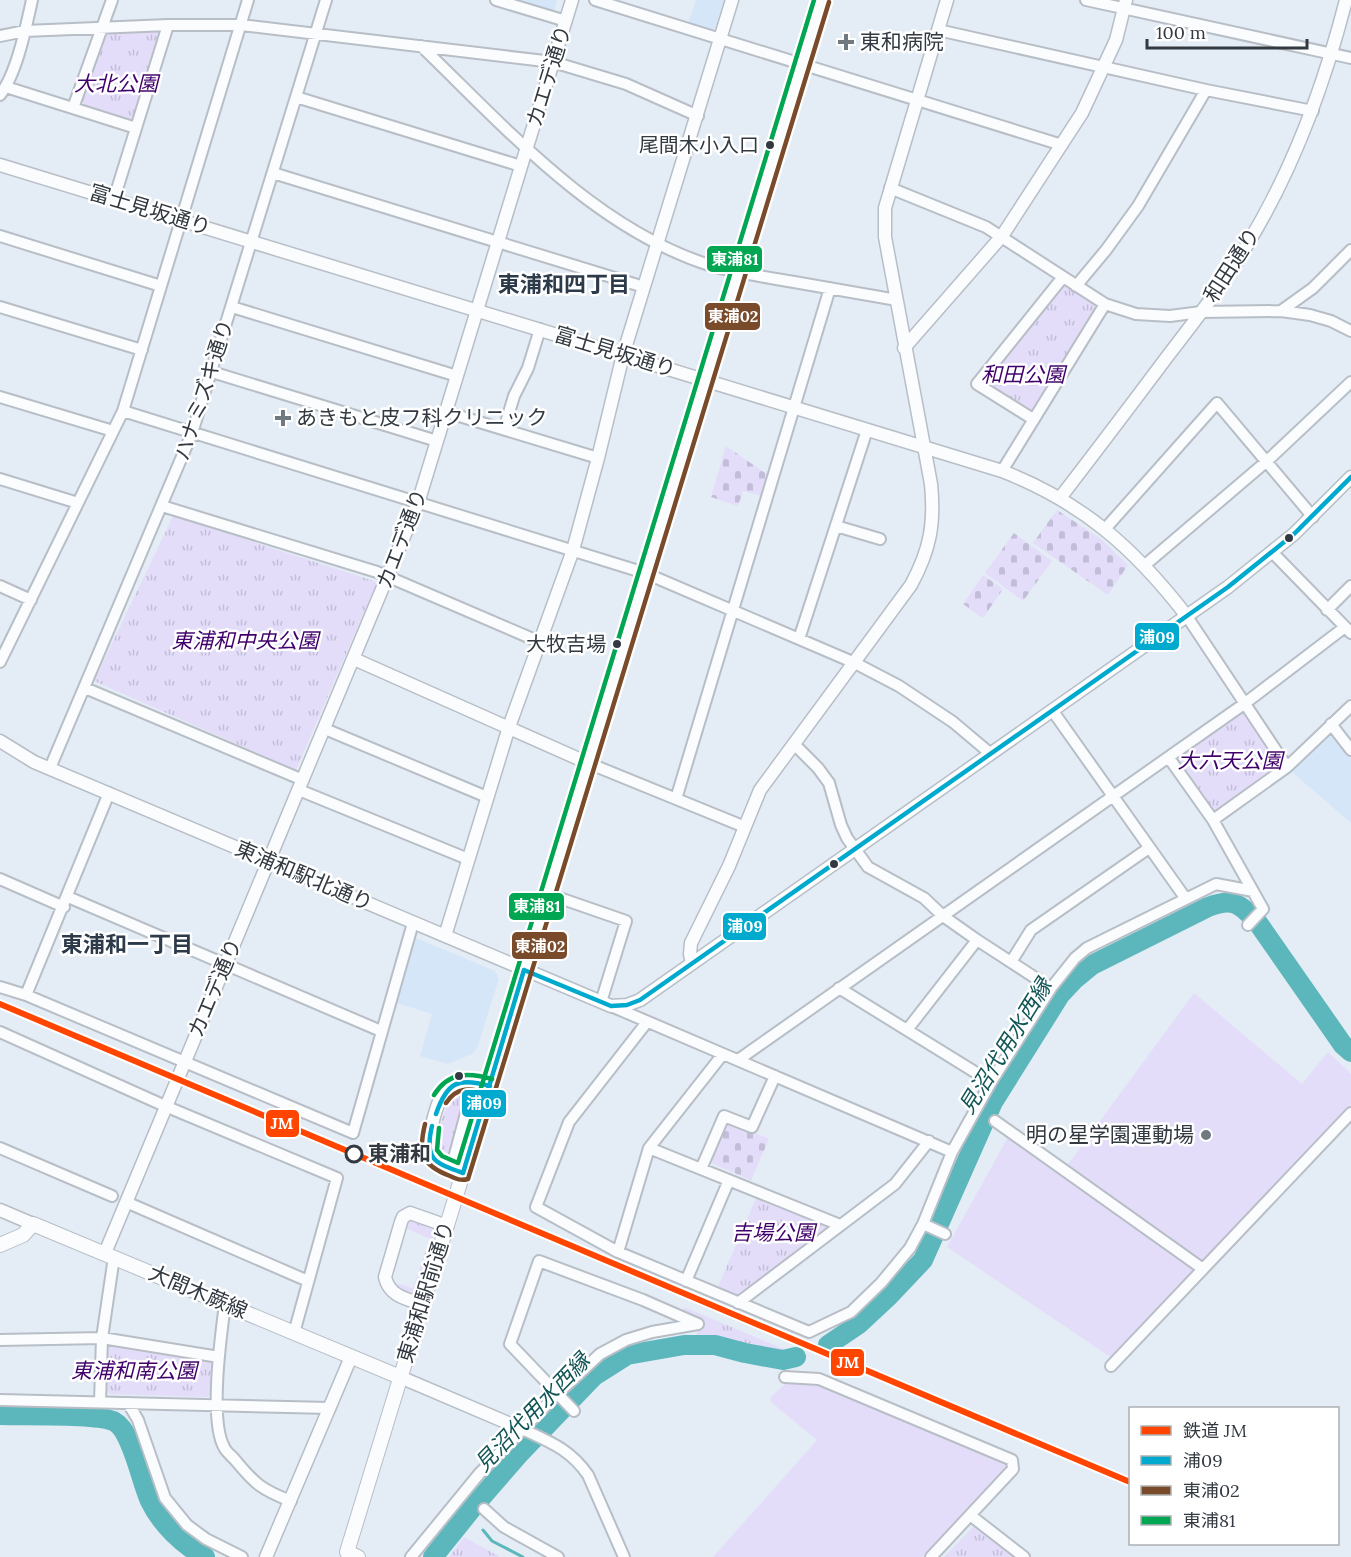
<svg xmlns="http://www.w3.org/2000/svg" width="1351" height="1557" font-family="Lora,'Noto Sans JP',serif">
  <defs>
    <pattern id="grass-tufts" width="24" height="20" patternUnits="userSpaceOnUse" patternTransform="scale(1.5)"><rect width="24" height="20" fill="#e3ddfa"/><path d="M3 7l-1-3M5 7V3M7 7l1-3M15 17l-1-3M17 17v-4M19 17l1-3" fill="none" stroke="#c3bed8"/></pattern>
    <pattern id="cemetery-stones" width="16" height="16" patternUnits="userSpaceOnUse" patternTransform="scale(1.5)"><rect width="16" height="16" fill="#e3ddfa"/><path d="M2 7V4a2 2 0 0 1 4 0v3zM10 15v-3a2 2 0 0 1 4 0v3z" fill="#c3bed8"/></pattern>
  </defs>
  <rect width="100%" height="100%" fill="#e4ecf5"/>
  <path fill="#d6e6f9" d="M517,0H557L554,11Z
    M694,0H725L716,27L712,30L688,23L696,1Z
    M1327,734H1332L1351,759V823L1291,771Z
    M416,938L495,971L499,979L477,1048L472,1054L448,1064L420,1056L432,1014L397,1003Z"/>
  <path fill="url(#grass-tufts)" d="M157,29L160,32L135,118L130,119L86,106L80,101L105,33Z
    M1065,283L1095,301L1097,305L1033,410L1028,412L984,385L983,380L1061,284Z
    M173,516L377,582L296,770L94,681Z
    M1239,713H1243L1280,762L1279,767L1217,812H1211L1177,761L1178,756Z
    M452,1094L462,1098L465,1110L447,1161L434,1143L448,1102Z
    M757,1196L826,1224V1231L736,1296L718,1287Z
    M413,1220L436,1229L414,1298L400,1294L395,1283L413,1288L430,1239L406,1228L404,1226Z
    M684,1307L786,1350L782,1352L734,1341L695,1336L703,1322L683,1312Z
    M110,1343L210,1360L213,1363L212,1394L208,1397L110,1394L107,1391V1346Z
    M974,1526L1014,1557H944Z
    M464,1537L500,1557H449Z"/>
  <path fill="url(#cemetery-stones)" d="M726,446L768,475L762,496L743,491L738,506L711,497Z
    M1057,510L1101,539L1128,565L1108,595L1033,543Z
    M1014,533L1052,561L1023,601L985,573Z
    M983,575L1003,589L983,618L963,604Z
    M729,1121L769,1139L751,1180L711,1163L709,1159L724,1123Z"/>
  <path fill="#e3ddfa" d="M1194,993L1302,1084L1328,1052L1351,1074V1104L1204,1262L1067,1166Z
    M1008,1137L1196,1270L1112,1358L947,1247Z
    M788,1381L823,1386L1006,1463L1007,1467L922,1557H713L817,1440L772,1403L770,1398Z"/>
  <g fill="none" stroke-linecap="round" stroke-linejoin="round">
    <path stroke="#5cb7bc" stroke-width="3" d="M483,1530L492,1541L523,1557"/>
    <path stroke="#5cb7bc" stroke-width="20" d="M828,1345L859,1324L889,1296L923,1260L993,1102L1060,995L1075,979L1092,965L1208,907C1234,897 1240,904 1258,923L1343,1045L1351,1052
      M0,1415C23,1416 99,1413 115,1422C132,1431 141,1482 150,1501C161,1524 183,1545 205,1557
      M433,1557L474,1506L520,1453L594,1376L627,1355L684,1345H715L745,1353L783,1360L796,1357"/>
    <g stroke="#b7bec6" stroke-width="14">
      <path id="minor" d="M496,0L566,21
        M595,0L1062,145
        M1086,0L1351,58
        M938,30L1206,90L1313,111
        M0,36L25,31L168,25H241L553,62L626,84L698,116
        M421,46C506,128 594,228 709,265C737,273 765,277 794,282C828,288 862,294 897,300
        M6,87L136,128
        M0,95C17,73 26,27 32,0
        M296,97L521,166
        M73,108L112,0
        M273,173L644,287
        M890,188L986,227L1105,304L1136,314L1170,316L1201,312L1281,311L1310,315L1331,321L1351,331
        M114,199L168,25
        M0,236L161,286
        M1076,286L1106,250L1138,206L1206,90
        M0,307L142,350
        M232,307L457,376
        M1281,311L1313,288L1351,250
        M212,372L437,441
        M0,397L113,431
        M123,411L645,573L855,663L899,686L953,722L991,754
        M446,412L598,458
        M1033,419L977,384L1063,277
        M504,429L514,396L528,368L540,329
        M1002,471L1105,304
        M0,479L78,503
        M162,506L377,572L540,642
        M836,526L880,539
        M1105,529L1217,403L1313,517
        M1272,552L1351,633
        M1145,565L1267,461L1351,382
        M0,586L31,600
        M1327,610L1351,586
        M1186,615L1287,767
        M799,639L867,430
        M0,662L123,411L248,0
        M85,688L303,780
        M1052,710L1186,899
        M1331,724L1351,750
        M325,729L487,797
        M794,744L818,768L829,783L841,825L847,838L868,867L924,898L943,916L977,940L1051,988
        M1169,758L1213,820L1263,909L1248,925
        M588,763L745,827
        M50,768L192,433L326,0
        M299,790L468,859
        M676,799L830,288
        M1213,820L1287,767L1351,706
        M0,879L64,907
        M548,894L626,921L601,1002
        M68,897L381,1031
        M1011,962L1031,930L1149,848
        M0,987L26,995L353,1133L413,923
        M839,988L991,1082
        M26,995L109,793
        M611,1006L952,1152
        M647,1022L569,1122L536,1207L618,1252L809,1332L851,1312L881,1283L910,1248L923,1224L952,1152L991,1082L1051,988L1075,958L1087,948L1216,884L1253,891
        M907,1030L977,940
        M0,1032L165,1106L337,1178L294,1333
        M738,1060L1244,704L1345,627
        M995,1121L1203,1269
        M0,1148L112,1196
        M649,1148L840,1225
        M445,1166L450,1164L454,1158L469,1102L465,1093L454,1083
        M701,1169L724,1116L752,1127L775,1076
        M126,1202L308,1281
        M923,1224L945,1234
        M618,1252L649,1148L723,1054
        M686,1281L729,1180
        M738,1303L895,1184L929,1141
        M225,1304C221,1335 209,1420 224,1447C226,1452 232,1456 236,1461C255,1484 262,1490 291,1501
        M0,1340L102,1338L219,1357
        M1111,1366L1351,1113
        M785,1377L819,1379L1012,1460L1013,1469L931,1557
        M0,1400L330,1408
        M100,1402L102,1338L114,1257
        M128,1403L138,1420L165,1498L187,1525L206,1539L242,1557
        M574,1411L510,1344L539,1261L643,1300L698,1324
        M522,1429C550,1442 570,1449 588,1475L624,1557
        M484,1509L504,1527L558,1557
        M970,1515L1024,1557
        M411,1557L479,1474L557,1394L600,1354L626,1340L652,1332L698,1324"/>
    </g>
    <g stroke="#b7bec6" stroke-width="15">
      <path id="tertiary" d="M0,165L1002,471C1082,502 1134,548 1186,615
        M904,348L1002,236L1082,113L1116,40L1126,0
        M1060,498C1097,450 1134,401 1170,353C1197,318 1225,282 1247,245C1294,168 1324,86 1346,0
        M354,659L588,763
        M0,741L34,762L611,1006L627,1005L640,1000L1228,587L1294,534L1351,477
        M445,936L509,727L573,550L598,458L623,355L732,0
        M692,963L690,954L691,943L729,866L760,790L911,585C930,550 935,524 931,484L885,237V208L947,0
        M463,1173C452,1169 437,1166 431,1156C424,1145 437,1103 443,1093C446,1089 450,1086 454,1084C466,1077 478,1082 490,1086
        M0,1210L33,1224
        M105,1253L418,503L572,0
        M422,1304C406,1299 389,1296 385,1277L401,1222L403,1217L410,1213L447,1226
        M400,1377L522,1429
        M266,1557L351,1357"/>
    </g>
    <g stroke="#b7bec6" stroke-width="16">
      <path id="secondary" d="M0,1245L23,1235L33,1224L400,1377
        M358,1557L347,1552L822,0"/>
    </g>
    <use href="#minor" stroke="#fbfcfe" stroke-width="10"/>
    <use href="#tertiary" stroke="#fbfcfe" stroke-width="12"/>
    <use href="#secondary" stroke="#fbfcfe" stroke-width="14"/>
    <g stroke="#fff" stroke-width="9">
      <path id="bus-1" d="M524,970L611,1006L627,1005L640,1000L1228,587L1294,534L1351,477
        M436,1114C447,1082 458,1077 490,1086
        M432,1126C424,1159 434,1163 463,1173L524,970"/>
    </g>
    <g stroke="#fff" stroke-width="9">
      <path id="bus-2" d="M446,1103C457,1086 471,1088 488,1093
        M425,1124C418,1153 421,1165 450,1176C456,1179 461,1181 468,1179L829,2"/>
    </g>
    <g stroke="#fff" stroke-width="9">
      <path id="bus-3" d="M434,1095C448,1072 468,1072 492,1079
        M439,1128L437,1150L442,1156L458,1163L814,0"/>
    </g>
    <use href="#bus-1" stroke="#00a9ce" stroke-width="4.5"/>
    <use href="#bus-2" stroke="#7a4b2a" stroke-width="4.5"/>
    <use href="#bus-3" stroke="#00a651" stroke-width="4.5"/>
    <g stroke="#fff" stroke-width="10">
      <path id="rail-1" d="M0,1004L1130,1482"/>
    </g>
    <use href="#rail-1" stroke="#ff4500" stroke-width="6"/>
  </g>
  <g fill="#707880" stroke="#fff" stroke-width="2">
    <path d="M843 33h6v6h6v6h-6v6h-6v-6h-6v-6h6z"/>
    <path d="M280 409h6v6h6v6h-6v6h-6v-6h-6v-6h6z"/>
    <circle cx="1206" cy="1135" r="6"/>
  </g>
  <g fill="#323941" stroke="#fff" stroke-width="2">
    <circle cx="770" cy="145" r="5"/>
    <circle cx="1289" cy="538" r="5"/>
    <circle cx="617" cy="644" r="5"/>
    <circle cx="834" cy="864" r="5"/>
    <circle cx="459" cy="1076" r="5"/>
  </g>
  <circle fill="#fff" stroke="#323941" stroke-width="3" cx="354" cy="1154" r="8"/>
  <g text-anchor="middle" stroke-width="5" stroke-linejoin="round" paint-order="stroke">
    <g font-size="20" fill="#323941" stroke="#fff" text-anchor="end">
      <text x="759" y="152">尾間木小入口</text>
      <text x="606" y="651">大牧吉場</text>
    </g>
    <g font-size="21" fill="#323941" stroke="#fff" text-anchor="start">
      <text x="860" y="49">東和病院</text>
      <text x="296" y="425">あきもと皮フ科クリニック</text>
      <text x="1194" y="1142" text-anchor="end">明の星学園運動場</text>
    </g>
    <g font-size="21" fill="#323941" stroke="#fff">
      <text transform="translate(549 76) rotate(-73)" y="7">カエデ通り</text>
      <text transform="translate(150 210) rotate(17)" y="7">富士見坂通り</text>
      <text transform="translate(1232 265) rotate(-57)" y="7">和田通り</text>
      <text transform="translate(615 352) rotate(17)" y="7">富士見坂通り</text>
      <text transform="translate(204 390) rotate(-72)" y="7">ハナミズキ通り</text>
      <text transform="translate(402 539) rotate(-69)" y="7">カエデ通り</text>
      <text transform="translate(304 876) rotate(23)" y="7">東浦和駅北通り</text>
      <text transform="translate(215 988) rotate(-67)" y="7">カエデ通り</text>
      <text transform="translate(198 1292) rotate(23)" y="7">大間木蕨線</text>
      <text transform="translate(426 1292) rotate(-73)" y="7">東浦和駅前通り</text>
    </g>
    <g font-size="21" font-style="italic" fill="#40006b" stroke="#fff">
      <text x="116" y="91">大北公園</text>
      <text x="1023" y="382">和田公園</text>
      <text x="245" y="648">東浦和中央公園</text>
      <text x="1230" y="768">大六天公園</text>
      <text x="773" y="1240">吉場公園</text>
      <text x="134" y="1378">東浦和南公園</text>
    </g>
    <g font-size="21" font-weight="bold" fill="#323941" stroke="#fff" text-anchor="start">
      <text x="368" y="1161">東浦和</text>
    </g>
    <g font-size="22" font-weight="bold" fill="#2c3a4a" stroke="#fff">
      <text x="564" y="292">東浦和四丁目</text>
      <text x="127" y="952">東浦和一丁目</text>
    </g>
    <g font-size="22" font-style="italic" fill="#125557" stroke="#fff">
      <text transform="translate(1005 1046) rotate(-58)" y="8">見沼代用水西縁</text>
      <text transform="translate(532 1412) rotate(-46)" y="8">見沼代用水西縁</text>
    </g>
  </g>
  <g stroke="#fff" stroke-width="2">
    <rect x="706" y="245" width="57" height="28" rx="6" fill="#00a651"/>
    <rect x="704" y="302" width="57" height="29" rx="6" fill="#7a4b2a"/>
    <rect x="1134" y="622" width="46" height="29" rx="6" fill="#00a9ce"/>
    <rect x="508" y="892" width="57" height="29" rx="6" fill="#00a651"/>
    <rect x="722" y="912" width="45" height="29" rx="6" fill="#00a9ce"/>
    <rect x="511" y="931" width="57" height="29" rx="6" fill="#7a4b2a"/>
    <rect x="461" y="1089" width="46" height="29" rx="6" fill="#00a9ce"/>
    <rect x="265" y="1109" width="35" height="29" rx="6" fill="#ff4500"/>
    <rect x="830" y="1348" width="35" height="29" rx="6" fill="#ff4500"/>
  </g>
  <g font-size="16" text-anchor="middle" font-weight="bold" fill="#fff">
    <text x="735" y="265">東浦81</text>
    <text x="733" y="322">東浦02</text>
    <text x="1157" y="643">浦09</text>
    <text x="537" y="912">東浦81</text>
    <text x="745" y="932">浦09</text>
    <text x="540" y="952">東浦02</text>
    <text x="484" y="1109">浦09</text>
    <text x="282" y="1129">JM</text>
    <text x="848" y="1368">JM</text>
  </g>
  <rect x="1129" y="1407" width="210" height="138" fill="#ffffff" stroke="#adb0b3" stroke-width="1.5"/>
  <rect x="1141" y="1426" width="30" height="9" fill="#ff4500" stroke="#adb0b3" stroke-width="1.5"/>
  <text x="1183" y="1437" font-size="18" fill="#323941">鉄道 JM</text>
  <rect x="1141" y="1456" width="30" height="9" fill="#00a9ce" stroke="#adb0b3" stroke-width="1.5"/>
  <text x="1183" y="1467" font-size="18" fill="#323941">浦09</text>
  <rect x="1141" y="1486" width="30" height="9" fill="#7a4b2a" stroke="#adb0b3" stroke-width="1.5"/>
  <text x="1183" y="1497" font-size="18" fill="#323941">東浦02</text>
  <rect x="1141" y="1516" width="30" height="9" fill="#00a651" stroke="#adb0b3" stroke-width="1.5"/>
  <text x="1183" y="1527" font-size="18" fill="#323941">東浦81</text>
  <path d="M1147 39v9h160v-9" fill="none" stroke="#323941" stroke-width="3"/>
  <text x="1156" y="39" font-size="18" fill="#323941" stroke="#ffffff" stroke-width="4.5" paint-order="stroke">100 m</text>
</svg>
